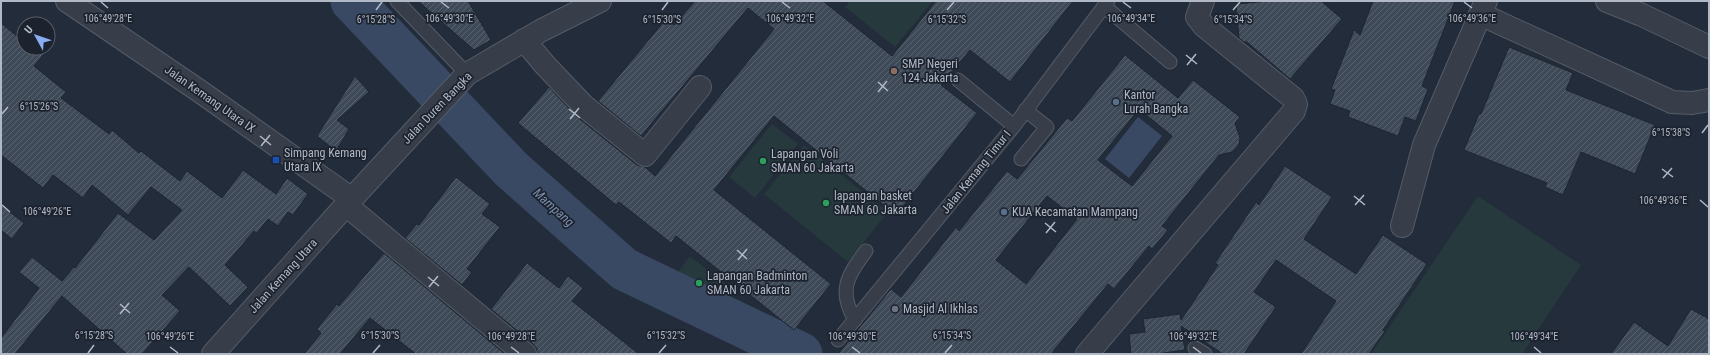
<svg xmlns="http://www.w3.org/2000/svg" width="1710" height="355" font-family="'Roboto Condensed',sans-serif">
  <defs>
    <pattern id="building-hatch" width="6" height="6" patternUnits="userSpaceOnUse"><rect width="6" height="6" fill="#3f4a59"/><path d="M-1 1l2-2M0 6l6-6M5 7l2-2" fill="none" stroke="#58626f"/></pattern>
  </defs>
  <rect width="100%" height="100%" fill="#232c3a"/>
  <path fill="#26393c" d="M850,1H933L895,47L845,7Z
    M772,124L798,144L755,198L729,177Z
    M804,145L888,212L848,262L764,194Z
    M1478,196L1581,265L1522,354H1371Z
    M690,256L727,285L708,310L671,281Z"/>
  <path fill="#394963" d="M1138,117L1162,136L1129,178L1105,159Z"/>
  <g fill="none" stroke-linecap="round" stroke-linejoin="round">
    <path stroke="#394963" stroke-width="43" d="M352,1L511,169L624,269L801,354"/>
  </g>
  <path fill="url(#building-hatch)" stroke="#1e2531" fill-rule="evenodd" d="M418,1H468L491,40L474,50Z
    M695,1H823L892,56L936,1H1073L1010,82L970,50L941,85L977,113L896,215L774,116L714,190L831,284L794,330L676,236L671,243L619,202L616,205L518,123L549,87L576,116L637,165L645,167L655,176L774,29L748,8L641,136L598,101L666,19L674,25Z
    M1270,1H1321L1342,19L1290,79L1247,42H1244L1239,38L1236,4Z
    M1373,1H1455L1422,86L1428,89L1416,121L1405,117L1398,136L1348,117L1350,111L1330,104L1335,90L1331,89L1354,30L1360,35Z
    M1,23L24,42V48H49L34,66L66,92L61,98L109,134L112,130L139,153L141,151L180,181L187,171L222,198L243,170L276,194L287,178L308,194L293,215L288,212L278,226L268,219L257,233L254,231L225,265L248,287L230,306L189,267L162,295L180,311L142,354H127L62,296L15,354H1V338L39,288L19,272L32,257L62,281L74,267L75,268L118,213L154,240L182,210L151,187L128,215L92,185L83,198L53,175L43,188L1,155Z
    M1509,47L1573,73L1566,90L1655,125L1635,174L1581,152L1563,195L1545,187L1547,183L1464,150L1479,114H1481Z
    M1125,55L1178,98L1193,80L1240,117L1235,123L1240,138L1239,144L1236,148L1232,152L1219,155L1162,226L1168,230L1152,249L1149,246L1114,289L1108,284L1051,354H838L891,289L901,297L956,227L959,231L1007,171L1017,179L1067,118L1072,121ZM1139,109L1172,136L1132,186L1098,160ZM1047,196L1077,219L1026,284L996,260Z
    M355,76L369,92L337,120L349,129L336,151L317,136Z
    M1285,166L1332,197L1304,239L1356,274L1383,235L1427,264L1383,330L1385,331L1369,354H1301L1336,301L1276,260L1254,292L1276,307L1244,354H1223L1181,326L1185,350L1156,354H1131L1129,334L1145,332L1143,319L1180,314L1181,320L1218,265L1215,263L1256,202L1259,205Z
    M456,177L490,204L482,214L500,227L467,269L472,272L462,285L405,238L417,224L419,225Z
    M1,205L24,223L12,239L1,230Z
    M384,253L505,354H416L370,318L340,354H304L321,333L317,329L337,304L339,306Z
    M527,263L559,288L568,276L583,288L572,301L639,354H537V349L533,344L491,309Z
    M1691,309L1709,319V354H1611L1634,322L1668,346Z"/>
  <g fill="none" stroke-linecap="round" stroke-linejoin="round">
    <g stroke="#555c68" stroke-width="15">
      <path id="service" d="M397,1L467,74
        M1104,6L1170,62
        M958,80L1014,126
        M1021,159L1047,127L1025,110
        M855,320C838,291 847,276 866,251
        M838,340L1014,126L1108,1
        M1195,348L1205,354"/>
    </g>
    <g stroke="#555c68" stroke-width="24">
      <path id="minor" d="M1607,1L1642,15L1709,47
        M1480,14L1672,102L1692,103L1709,100
        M524,40L545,65L584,106L645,155L700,87
        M346,205L525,354
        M1402,226L1424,145L1486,1
        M1087,354L1294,111L1296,104L1293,98L1204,26L1197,17L1203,1"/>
    </g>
    <g stroke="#555c68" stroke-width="24">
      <path id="tertiary" d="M67,1L198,90L352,199
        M213,354L346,205L467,74L542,30L600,1"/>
    </g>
    <use href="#service" stroke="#373e4a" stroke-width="13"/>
    <use href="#minor" stroke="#373e4a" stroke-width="22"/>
    <use href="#tertiary" stroke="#373e4a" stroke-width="22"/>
  </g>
  <path fill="none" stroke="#b2b9c6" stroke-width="1.5" d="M101,2L108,8M441,2L449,8M782,2L790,8M1123,2L1131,8M1464,2L1472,8M376,10L382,2M662,10L668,2M947,10L954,2M1233,10L1240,2M1186,55L1197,64M1187,65L1196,54M878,82L888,91M878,92L887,81M569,109L580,118M2,114L8,107M570,119L579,108M1702,133L1708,125M260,136L271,145M261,146L270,135M1662,169L1673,177M1663,178L1672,168M1354,196L1365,205M1700,200L1708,207M2,205L10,212M1355,205L1364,195M1045,223L1056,232M1046,233L1055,222M737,250L747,259M738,260L747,249M428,277L439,286M429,287L438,276M120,304L130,313M120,314L129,303M170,347L178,353M511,347L519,353M852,347L860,353M1193,347L1201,353M1534,347L1541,353M88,353L94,345M373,353L380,345M659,353L666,345M945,353L952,345"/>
  <circle fill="#8d6e63" stroke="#1c232f" stroke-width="1.5" cx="894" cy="71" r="4"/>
  <g fill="#5c6f8a" stroke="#1c232f" stroke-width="1.5">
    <circle cx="1116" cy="102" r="4"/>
    <circle cx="1004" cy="212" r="4"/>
  </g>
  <rect fill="#1a4fb4" stroke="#1c232f" stroke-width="1.5" x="272" y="156" width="8" height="8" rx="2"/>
  <g fill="#2e9e5b" stroke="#1c232f" stroke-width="1.5">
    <circle cx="763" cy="161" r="4"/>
    <circle cx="826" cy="203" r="4"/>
    <circle cx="699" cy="283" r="4"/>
  </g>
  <circle fill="#6b7280" stroke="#1c232f" stroke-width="1.5" cx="895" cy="309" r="4"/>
  <g text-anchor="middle" stroke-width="3.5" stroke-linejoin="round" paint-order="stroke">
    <g font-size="12" fill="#b2b9c6" stroke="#1c232f" text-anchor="start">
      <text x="902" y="68">SMP Negeri<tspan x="902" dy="14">124 Jakarta</tspan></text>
      <text x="1124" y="99">Kantor<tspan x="1124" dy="14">Lurah Bangka</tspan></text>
      <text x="284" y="157">Simpang Kemang<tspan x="284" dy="14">Utara IX</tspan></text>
      <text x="771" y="158">Lapangan Voli<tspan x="771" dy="14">SMAN 60 Jakarta</tspan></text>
      <text x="834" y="200">lapangan basket<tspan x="834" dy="14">SMAN 60 Jakarta</tspan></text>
      <text x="1012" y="216">KUA Kecamatan Mampang</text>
      <text x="707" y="280">Lapangan Badminton<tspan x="707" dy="14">SMAN 60 Jakarta</tspan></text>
      <text x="903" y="313">Masjid Al Ikhlas</text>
    </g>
    <g font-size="12" fill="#b2b9c6" stroke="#1c232f">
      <text transform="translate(210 99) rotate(35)" y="4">Jalan Kemang Utara IX</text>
      <text transform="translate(437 108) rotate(-46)" y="4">Jalan Duren Bangka</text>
      <text transform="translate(976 172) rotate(-51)" y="4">Jalan Kemang Timur I</text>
      <text transform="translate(283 276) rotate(-48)" y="4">Jalan Kemang Utara</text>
    </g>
    <g font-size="13" font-style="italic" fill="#7b8ead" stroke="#1c232f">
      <text transform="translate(554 207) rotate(42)" y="5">Mampang</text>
    </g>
  </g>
  <g font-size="10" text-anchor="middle" fill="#b2b9c6" stroke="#1c232f" stroke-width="3.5" stroke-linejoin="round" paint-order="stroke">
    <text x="108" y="22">106°49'28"E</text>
    <text x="1131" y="22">106°49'34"E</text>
    <text x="1472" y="22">106°49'36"E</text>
    <text x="449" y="22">106°49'30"E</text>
    <text x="790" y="22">106°49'32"E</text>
    <text x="376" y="23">6°15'28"S</text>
    <text x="662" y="23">6°15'30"S</text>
    <text x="947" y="23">6°15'32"S</text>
    <text x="1233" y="23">6°15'34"S</text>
    <text x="39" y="110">6°15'26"S</text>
    <text x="1671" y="136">6°15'38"S</text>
    <text x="1663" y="204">106°49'36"E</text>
    <text x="47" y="215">106°49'26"E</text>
    <text x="94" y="339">6°15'28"S</text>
    <text x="380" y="339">6°15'30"S</text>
    <text x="666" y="339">6°15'32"S</text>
    <text x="952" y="339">6°15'34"S</text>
    <text x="170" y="340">106°49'26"E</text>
    <text x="511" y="340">106°49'28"E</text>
    <text x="852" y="340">106°49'30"E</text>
    <text x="1193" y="340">106°49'32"E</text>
    <text x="1534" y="340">106°49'34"E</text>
  </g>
  <rect width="1710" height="355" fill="none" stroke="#b2b9c6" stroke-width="4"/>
  <g transform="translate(36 36) rotate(310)"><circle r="19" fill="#1c232f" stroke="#585f6b"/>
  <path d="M0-3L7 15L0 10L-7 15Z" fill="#8aaef3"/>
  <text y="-6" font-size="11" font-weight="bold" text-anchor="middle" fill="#b2b9c6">U</text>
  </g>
</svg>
